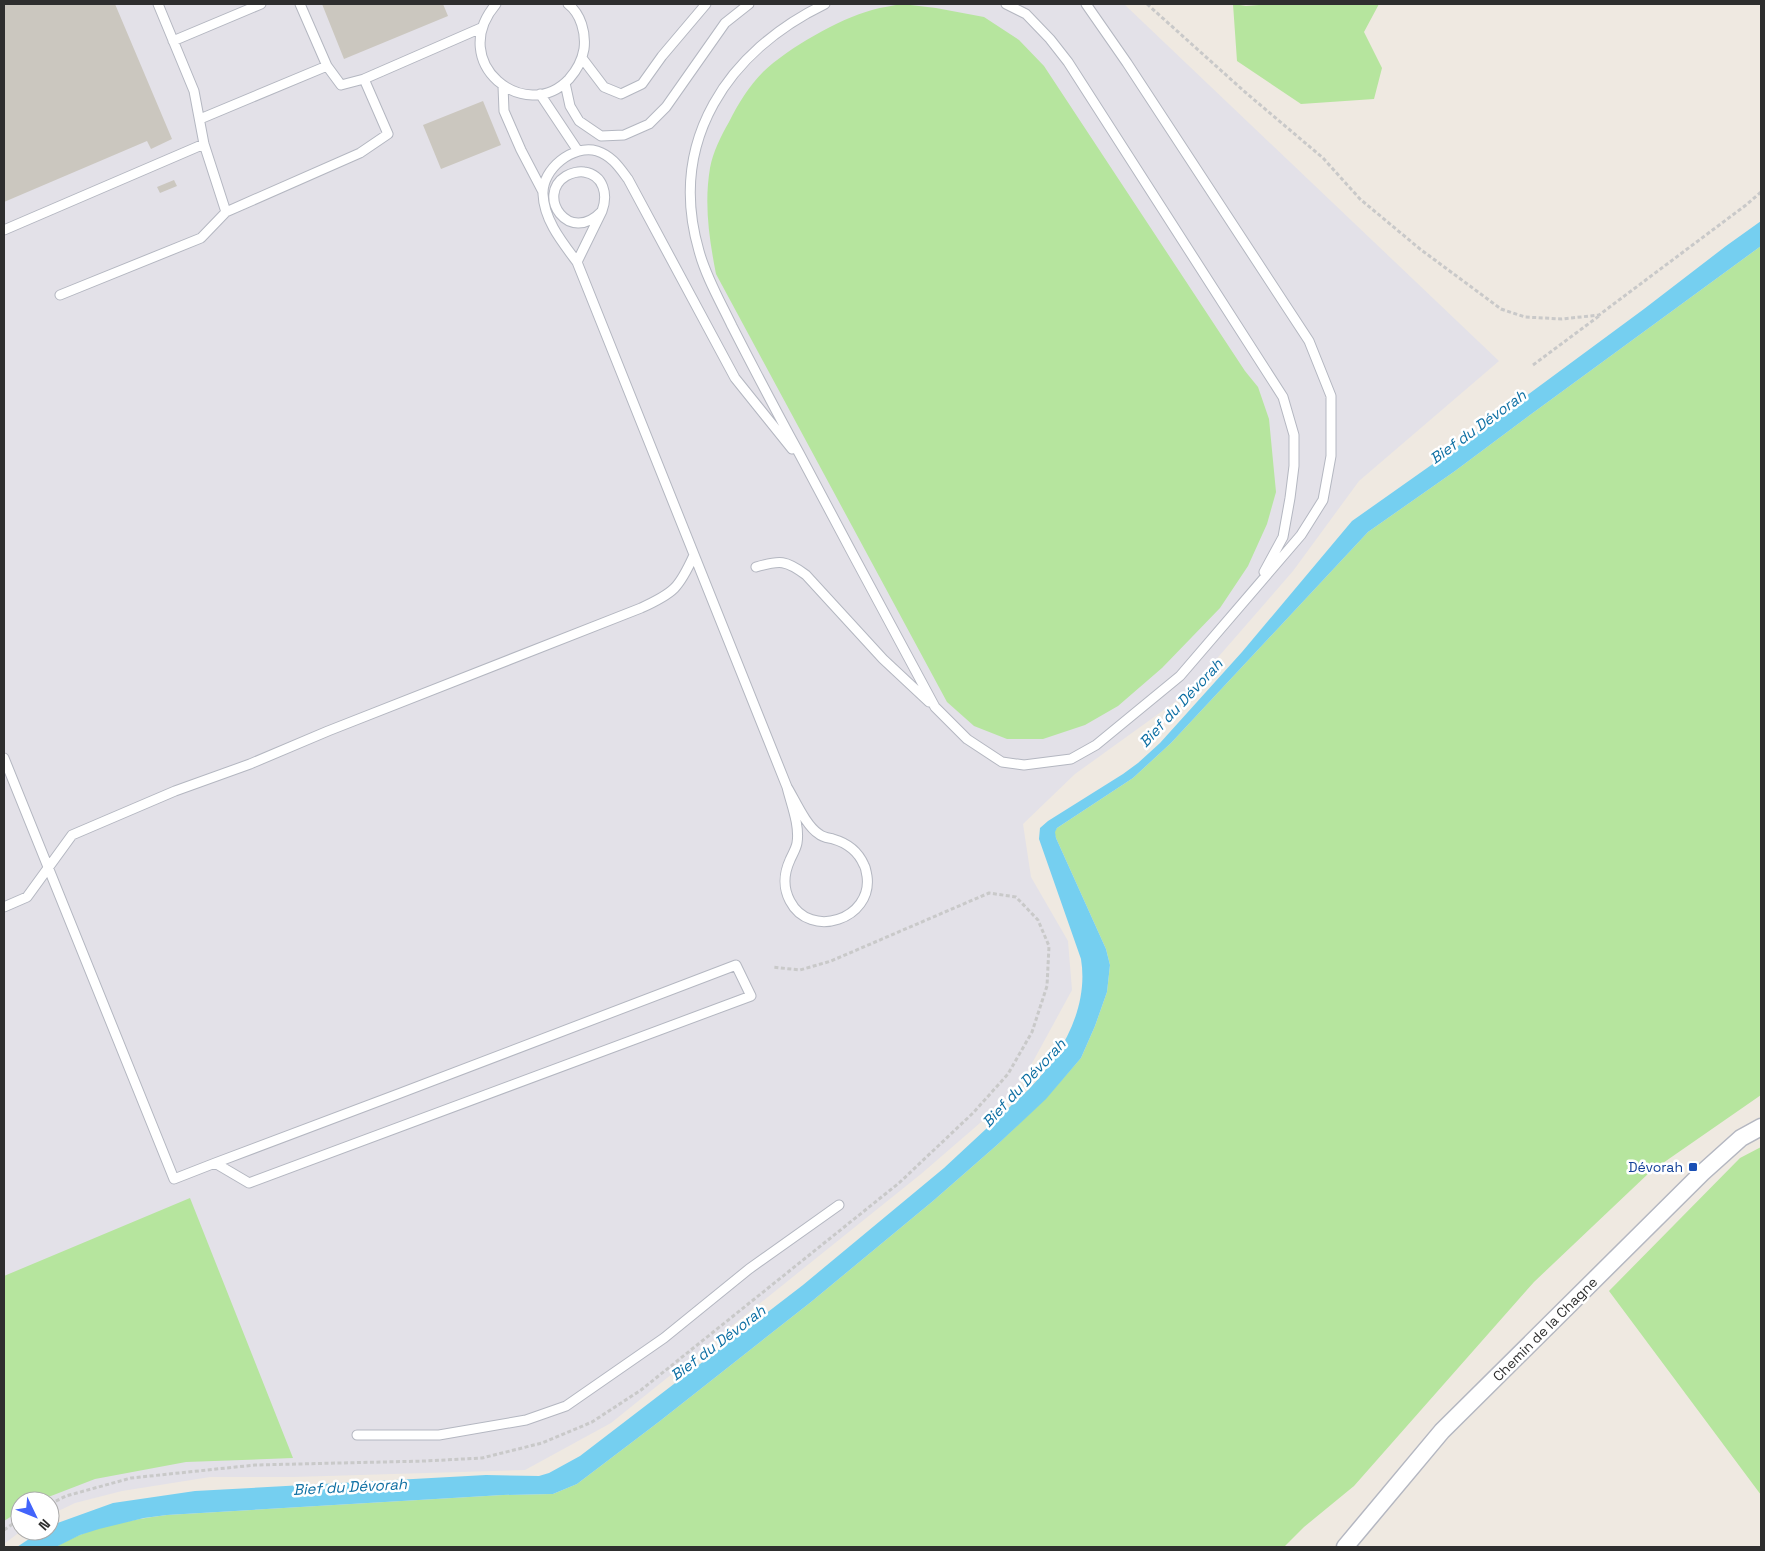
<svg xmlns="http://www.w3.org/2000/svg" width="1765" height="1551" font-family="'Space Grotesk',sans-serif">
  <rect width="100%" height="100%" fill="#efe9e1"/>
  <path fill="#e3e1e8" d="M4,4H1124L1499,361L1359,481L1293,571L1186,694L1075,774L1023,824L1031,877L1068,941L1072,990L1024,1078L1002,1104L921,1174L611,1423L525,1470L294,1477H210L122,1491L75,1503L50,1515V1501H20L21,1531L4,1544Z"/>
  <path fill="#b6e59e" d="M902,4L936,8L984,17L1019,40L1044,66L1245,371L1258,387L1269,419L1276,492L1267,524L1248,566L1220,608L1162,668L1118,706L1085,725L1043,739H1007L974,726L947,702L716,274C709,238 704,204 710,168C713,152 721,136 729,122C738,104 749,86 763,72C788,48 839,19 872,10C882,7 892,6 902,4Z
    M1233,4L1246,6L1272,4H1379L1364,32L1382,68L1374,99L1301,104L1237,61Z
    M1761,246V1095L1650,1172L1534,1282L1354,1486L1304,1527L1284,1547H56C88,1527 129,1520 167,1515L503,1495L553,1494L577,1484L660,1421L811,1302L933,1201L997,1145L1046,1098L1081,1058L1095,1026L1107,992L1110,965L1106,949L1056,838L1054,832L1057,828L1133,778L1171,743L1368,532L1455,471L1530,415Z
    M1761,1147V1495L1609,1291L1740,1158Z
    M190,1198L293,1458L186,1462L95,1479L38,1501H20V1511L4,1521V1276Z"/>
  <path fill="#75cff0" d="M1761,221V246L1530,415L1455,471L1368,532L1171,743L1133,778L1057,828L1055,832L1056,838L1106,949L1110,965L1107,992L1095,1026L1081,1058L1046,1099L997,1145L933,1201L811,1302L660,1421L577,1484L553,1494L503,1495L167,1515L144,1518L99,1529L80,1535L56,1547H17L41,1531H50V1526L52,1525L113,1503L195,1491L486,1475L539,1476L549,1473L580,1456L803,1285L944,1168L1028,1090C1062,1055 1089,1008 1081,959L1039,839L1040,828L1048,821L1123,774L1138,763L1160,743L1242,652L1352,521L1454,449L1644,309L1726,246Z"/>
  <path fill="#cbc7bf" d="M4,4H115L172,139L151,149L147,141L4,202Z
    M322,4H443L448,16L344,59Z
    M483,101L501,145L441,169L423,125Z
    M174,180L177,186L160,193L157,187Z"/>
  <g fill="none" stroke-linecap="round" stroke-linejoin="round">
    <g stroke="#b4b7c1" stroke-width="11">
      <path id="lane" d="M158,4L194,91L204,144L226,212
        M300,4L327,66L341,85L364,79L481,28
        M496,4C446,63 526,125 569,79C577,70 582,61 584,49C586,33 581,14 568,4
        M825,4C728,51 667,141 699,251C706,277 720,301 732,326C754,369 776,411 799,453C844,538 889,622 935,707L967,739L1002,762L1024,765L1071,759L1096,745L1180,676L1301,535L1323,500L1331,456V396L1309,341L1127,63L1086,4
        M1006,4L1026,14L1050,39L1068,62L1283,397L1294,435V466L1290,498L1283,537L1264,572
        M173,41L261,4
        M582,58L604,87L621,94L642,84L662,56L706,4
        M565,83L570,106L579,121L601,136L624,135L649,124L666,107L725,23L749,4
        M503,86L504,111L521,150L543,192
        M540,94L578,151
        M200,119L327,66
        M4,230L204,144
        M577,262L602,211C608,195 604,175 584,172C579,171 571,173 566,176C535,195 569,246 602,211
        M60,295L201,238L226,212L360,153L388,134L364,79
        M756,567C780,560 786,560 806,575L883,659L929,702
        M4,758L174,1179L215,1163C389,1098 563,1031 736,965L751,996L249,1183L215,1163
        M787,787C795,800 806,826 819,834C822,837 829,838 833,839C847,843 858,851 864,865C866,868 866,872 867,876C873,919 810,940 790,901C783,888 784,873 790,860C792,855 796,849 797,843C800,825 791,804 787,787L577,262C562,242 544,220 543,194C542,169 573,144 597,151C612,156 619,167 628,179L735,378L792,449
        M4,907L27,897L72,835L175,791L250,764L328,731L641,608C674,593 679,588 694,555
        M357,1435H439L526,1420L566,1406L664,1338L749,1269L839,1205"/>
    </g>
    <g stroke="#b4b7c1" stroke-width="19">
      <path id="street" d="M1345,1547L1442,1431L1702,1173L1741,1138L1761,1127"/>
    </g>
    <path stroke="#c9c9c9" stroke-width="3" stroke-dasharray="4 2.5" stroke-linecap="butt" d="M1147,4L1245,92L1323,158L1360,199L1420,249L1501,309L1525,317L1562,319L1599,315L1746,205L1761,192
      M1533,365L1599,316
      M50,1504L66,1496L131,1478L255,1465L425,1461L482,1458L542,1443L592,1422L641,1390L899,1183L973,1113L1008,1074L1032,1032L1047,986L1049,946L1038,920L1016,897L989,893L831,961L800,970L772,967
      M4,1530L20,1519"/>
    <use href="#lane" stroke="#fff" stroke-width="9"/>
    <use href="#street" stroke="#fff" stroke-width="16"/>
  </g>
  <rect fill="#1a4fb4" stroke="#fff" stroke-width="2" x="1688" y="1162" width="10" height="10" rx="2.5"/>
  <g text-anchor="middle" stroke-width="5" stroke-linejoin="round" paint-order="stroke">
    <g font-size="14" fill="#164399" stroke="#fff" text-anchor="end">
      <text x="1683" y="1172">Dévorah</text>
    </g>
    <g font-size="14" fill="#2e2e2e" stroke="#fff">
      <text transform="translate(1545 1329) rotate(-45)" y="5">Chemin de la Chagne</text>
    </g>
    <g font-size="15" font-style="italic" fill="#0d6fa3" stroke="#fff">
      <text transform="translate(1478 427) rotate(-36)" y="5">Bief du Dévorah</text>
      <text transform="translate(1181 703) rotate(-47)" y="5">Bief du Dévorah</text>
      <text transform="translate(1024 1083) rotate(-47)" y="5">Bief du Dévorah</text>
      <text transform="translate(718 1343) rotate(-37)" y="5">Bief du Dévorah</text>
      <text transform="translate(350 1487) rotate(-3)" y="5">Bief du Dévorah</text>
    </g>
  </g>
  <rect width="1765" height="1551" fill="none" stroke="#2e2e2e" stroke-width="10"/>
  <g transform="translate(35 1516) rotate(133)"><circle r="24" fill="#ffffff" stroke="#ababab"/>
  <path d="M0-4L9 19L0 12L-9 19Z" fill="#4264fb"/>
  <text y="-8" font-size="14" font-weight="bold" text-anchor="middle" fill="#2e2e2e">N</text>
  </g>
</svg>
